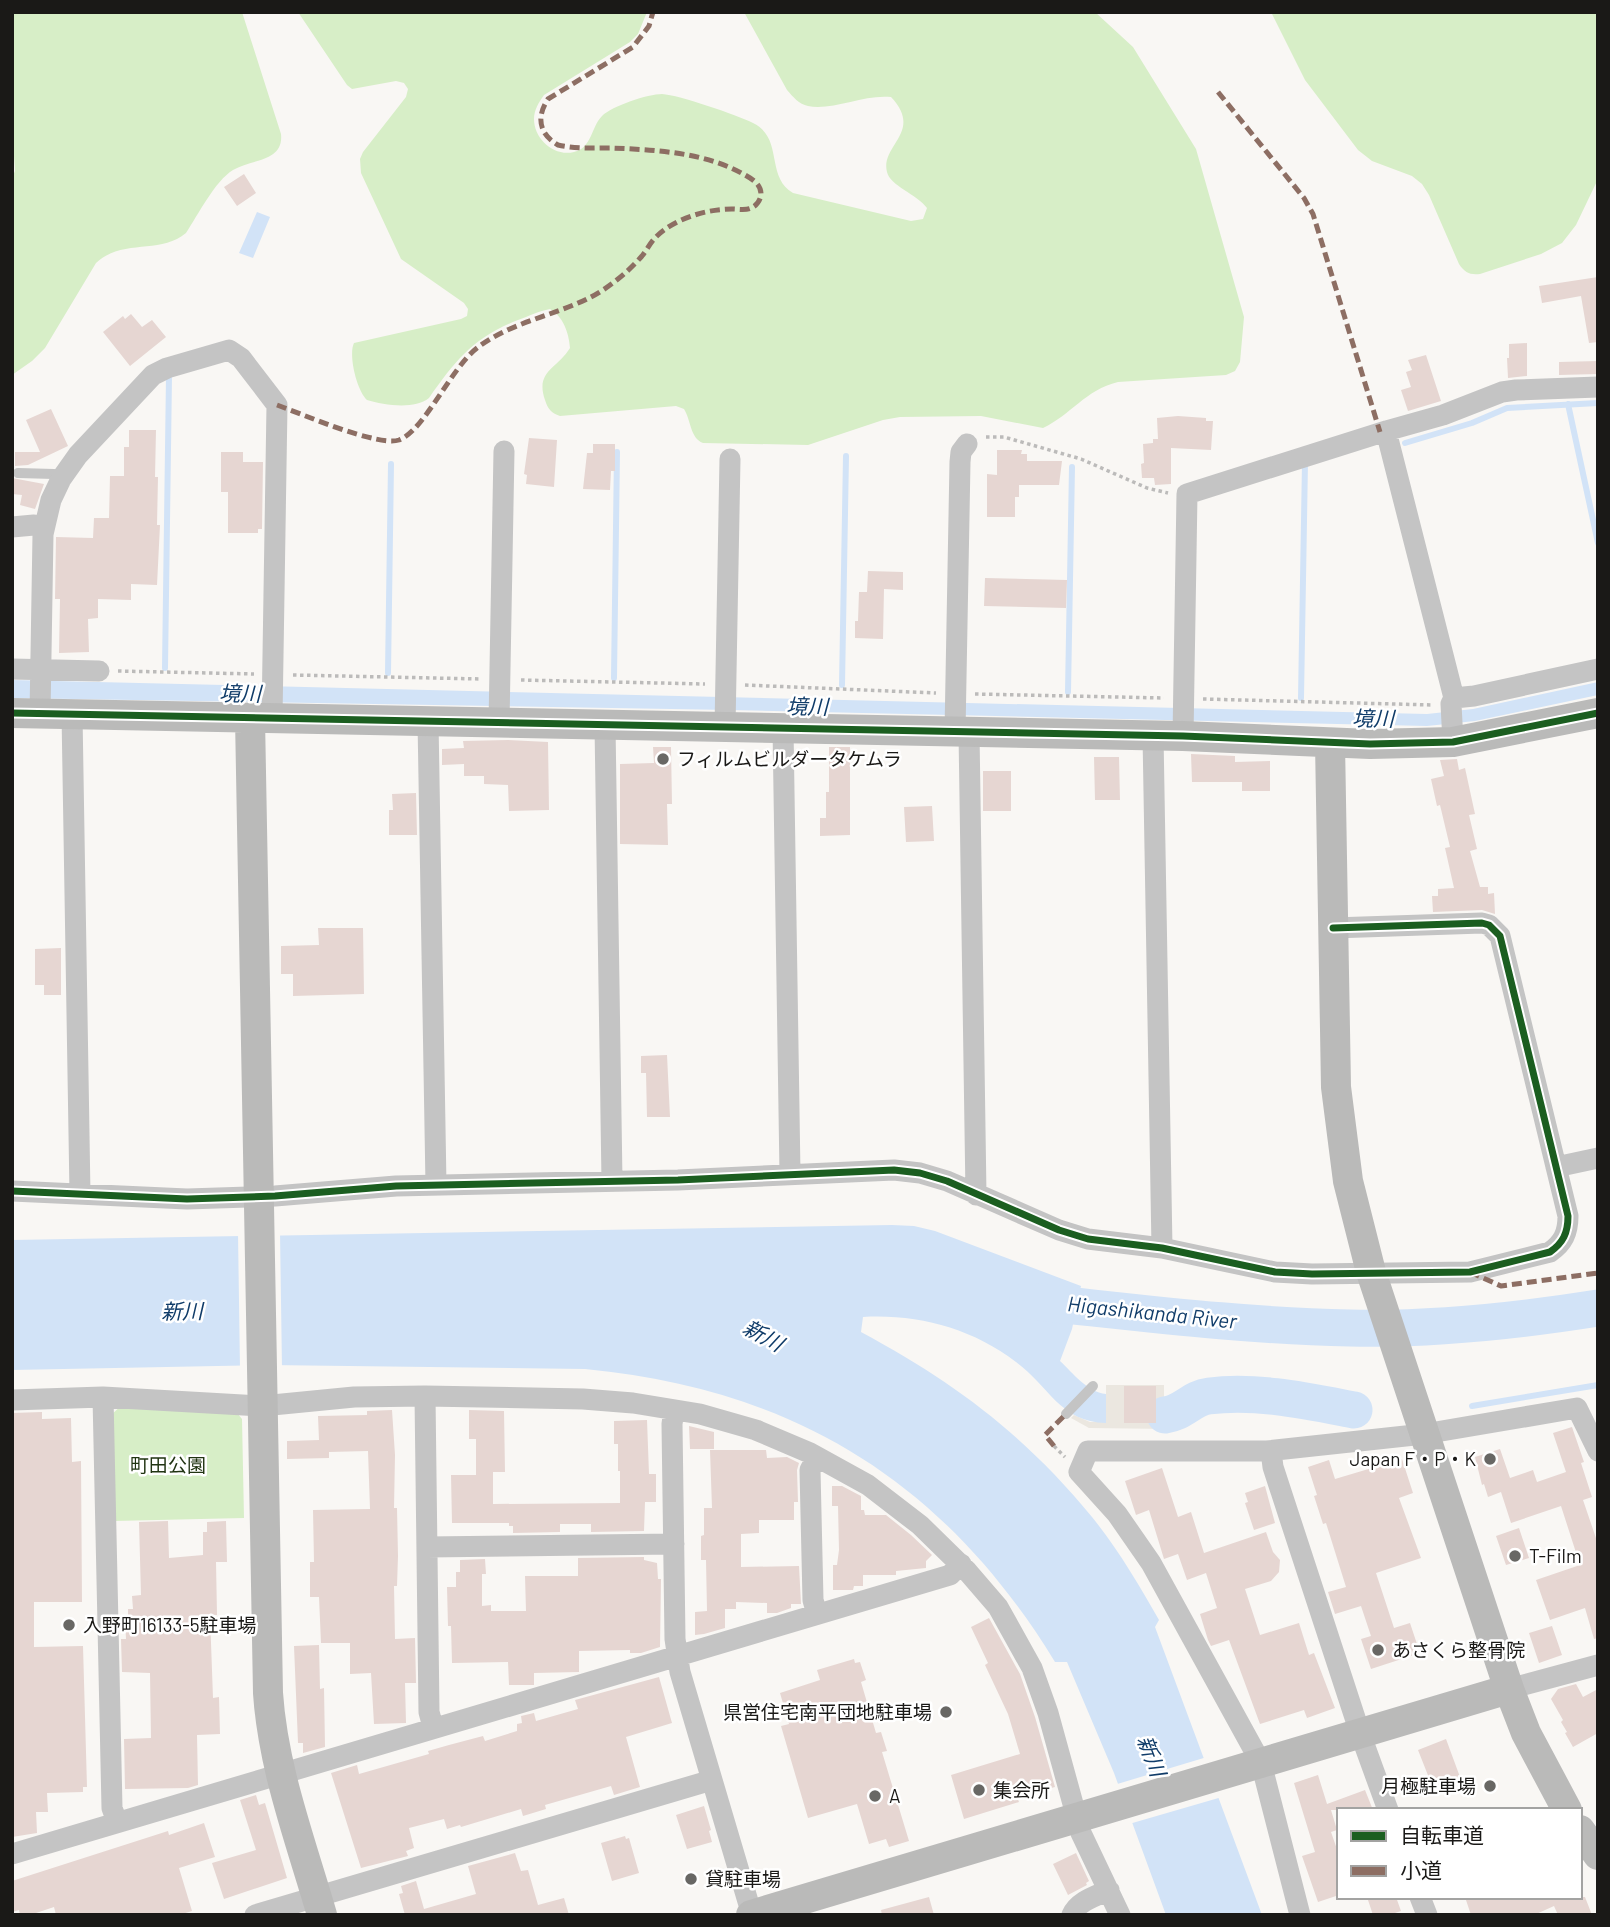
<svg xmlns="http://www.w3.org/2000/svg" width="1610" height="1927" font-family="Barlow,'Noto Sans JP',sans-serif">
  <rect width="100%" height="100%" fill="#f9f7f4"/>
  <path fill="#ebe7e0" d="M1106,1385H1164V1421L1171,1422V1429L1089,1428L1071,1418L1074,1415L1090,1422H1106Z"/>
  <path fill="#d7eec7" d="M12,12H242L281,134C284,162 251,159 233,170C215,181 198,215 186,233C160,255 123,238 96,263L45,348L32,361L12,375V178L15,171L12,127Z
    M298,12H647L638,34L630,42L544,95C539,102 534,110 534,119C534,139 554,157 574,152C592,148 591,127 602,116C612,106 648,94 662,94C679,95 737,115 753,123C784,138 765,176 793,193L911,221L923,219L927,208C917,194 890,186 887,172C880,145 924,132 891,97C864,94 832,111 808,106C799,104 793,97 787,90L744,12H1095L1133,47L1196,149L1244,317L1240,362L1235,371L1226,375L1118,382C1085,390 1071,415 1043,428L981,416L900,417L883,420L808,445L703,443C690,438 691,420 684,409L676,406L560,416C551,413 548,409 545,400C535,371 557,369 570,348C569,333 563,316 550,309C539,311 529,316 518,320C473,338 456,360 429,398C414,410 384,405 367,400C357,391 348,355 354,343L461,319L467,316L468,309L464,303L401,259L361,173L360,159L363,152L406,97L408,89L404,83L396,81L352,89L347,85Z
    M1271,12H1598V179L1576,225L1562,243L1541,254L1480,274C1470,275 1465,273 1459,264L1429,195L1422,184L1412,176L1372,161L1358,150L1305,80Z
    M121,1406L237,1413L242,1419L244,1518L114,1521L111,1415Z"/>
  <path fill="#d2e3f7" d="M257,212L270,217L253,258L239,253Z
    M12,680L1427,714L1473,709L1598,682V695L1475,721L1427,726L730,710L12,698Z
    M892,1225L914,1226L935,1231L1081,1286L1072,1329L1060,1361C1073,1373 1087,1392 1106,1394V1423C1060,1422 1049,1386 1016,1362C971,1328 918,1314 863,1317L861,1332C954,1382 1025,1435 1092,1517C1118,1549 1139,1585 1159,1620L1155,1627L1262,1915H1166L1114,1773L1067,1662H1055C945,1482 795,1389 585,1369L268,1365L12,1370V1240Z"/>
  <path fill="#f9f7f4" d="M280,1232L282,1369H240L238,1233Z
    M1207,1757L1222,1797L1129,1824L1114,1785Z"/>
  <g fill="none" stroke-linecap="round" stroke-linejoin="round">
    <path stroke="#d2e3f7" stroke-width="6" d="M1568,404L1598,543
      M1405,443L1472,423L1507,408L1598,403
      M165,668L169,376
      M388,673L391,464
      M614,678L617,452
      M842,685L846,456
      M1068,692L1072,467
      M1301,698L1305,462
      M1472,1406L1598,1385"/>
    <path stroke="#d2e3f7" stroke-width="37" d="M1028,1301C1135,1312 1242,1326 1350,1328C1433,1330 1516,1321 1598,1308
      M1165,1415C1183,1413 1192,1398 1209,1396C1257,1390 1307,1401 1354,1410"/>
  </g>
  <path fill="#e6d6d2" d="M244,174L256,193L237,206L224,187Z
    M1598,277V342L1589,343L1581,296L1542,303L1539,286Z
    M131,314L142,327L152,320L166,337L130,366L103,332L123,316L125,319Z
    M1527,343V376L1508,378L1507,358H1509V344Z
    M1426,355L1441,401L1408,411L1401,390L1411,387L1406,372L1412,370L1408,360Z
    M1598,361V374L1559,375V362Z
    M51,409L68,446L28,465L15,466V452H40L26,420Z
    M1178,416L1206,418V421H1213L1211,450L1171,448V484L1155,485L1154,478H1142L1141,464L1144,463L1143,444L1153,443V439H1158L1157,418Z
    M129,430H156L155,477H158L157,525H160L157,585L131,584V600L98,599V618L88,619L89,652L59,653L60,599H55L56,537L93,538L94,518H109L110,476H124V447H129Z
    M529,438L557,440L554,487L526,484L527,475L524,474Z
    M593,444H615V471H611L610,490L583,489L587,453H593Z
    M997,450H1022L1021,454H1027V461H1062L1059,485H1019V497H1015V517H987V474L997,475Z
    M221,452H243V462H263L262,529H258V533H228V492H221Z
    M12,478L44,484L35,509L20,505L22,495L12,494Z
    M868,571L903,572V590L884,589L883,639L855,638V621H858L859,592H867Z
    M985,578L1067,580L1066,608L984,606Z
    M508,740L548,742L549,810L509,811L508,785L484,784V776H464V764L442,765V749L464,748L463,741Z
    M653,747H671L672,804H667L668,845L620,844V764L654,763Z
    M829,747H850V835L820,836V818H826V792H829Z
    M1191,754L1235,756V762L1270,761V791H1242V782H1192Z
    M1094,757H1119L1120,800H1095Z
    M1457,759L1459,770L1465,768L1475,814L1469,815L1477,849L1470,851L1480,887H1488V894L1494,893L1495,914L1482,910L1433,912L1432,896H1438V889L1454,888L1445,848L1450,847L1440,805L1437,806L1431,779L1444,776L1440,760Z
    M983,771H1011V811H983Z
    M416,793L417,835H389V810H393L392,794Z
    M932,806L934,841L906,842L904,807Z
    M318,928H363L364,994L293,996V974H281V946L319,945Z
    M61,948V995H44V985H35V949Z
    M667,1055L670,1117H647L646,1073H641V1056Z
    M1124,1386H1156V1423H1124Z
    M392,1410L395,1455L394,1508H397L398,1556L397,1586H394L395,1639L415,1638L416,1683H405L406,1723L374,1724L371,1673L350,1674V1643H321L319,1597H310V1562H314L313,1510L370,1509L368,1451L329,1452V1458L287,1459V1441L319,1440L318,1416L367,1415V1411Z
    M469,1410L504,1411L505,1472H493V1504L620,1503V1471H618V1444H614V1421L647,1420L649,1474H656V1502H645L644,1531L591,1532V1524H560V1532L513,1533V1526H509V1523H452L451,1475H476V1439H469Z
    M42,1412V1419L71,1418L72,1462L81,1461L82,1602H34V1647L83,1646L87,1787H83V1792L47,1793L48,1812H36L37,1833L12,1837V1413Z
    M689,1426L714,1432V1449H690Z
    M1572,1427L1584,1462L1581,1463L1592,1497L1583,1500L1598,1544V1638L1594,1639L1585,1608L1550,1620L1536,1580L1580,1565L1561,1506L1511,1523L1501,1492L1488,1497L1484,1484L1482,1485L1475,1457L1500,1449L1510,1478L1533,1470L1537,1482L1566,1472L1553,1433Z
    M710,1450H766L767,1458L787,1457L799,1463L797,1470L798,1502H794V1520H759V1533L741,1534V1567L799,1566L801,1604H791V1608L777,1613H767V1603L736,1602V1609H725V1628L704,1634L695,1635V1612L707,1611L706,1560H701V1536L704,1535V1508H712Z
    M1402,1459L1413,1493L1399,1498L1421,1558L1376,1573L1394,1628L1410,1623L1420,1653L1371,1669L1361,1639L1371,1636L1361,1606L1335,1614L1328,1592L1346,1587L1326,1523L1323,1524L1314,1496L1317,1495L1308,1467L1329,1460L1335,1479Z
    M1162,1468L1178,1517L1191,1512L1204,1553L1266,1532L1273,1552L1280,1560L1279,1572L1271,1581L1245,1589L1260,1635L1299,1623L1309,1655L1314,1653L1335,1708L1307,1718L1304,1710L1260,1724L1229,1640L1211,1646L1208,1640L1200,1614L1217,1608L1206,1573L1187,1580L1178,1554L1164,1559L1149,1510L1136,1515L1125,1481Z
    M832,1486H842L861,1496V1510H864L865,1515H886L911,1535L932,1555L926,1561V1568L896,1571V1575H863V1586H854L853,1590H833V1565H837L839,1550L838,1506H832Z
    M1265,1486L1275,1523L1254,1530L1245,1503L1248,1502L1245,1493Z
    M168,1521L169,1558L203,1555V1532H207V1522L226,1521L227,1562H216L217,1615H210L213,1698L219,1697L220,1734L197,1735L198,1785L188,1788L125,1789L124,1739L151,1738L150,1673L122,1672L121,1639H126L125,1617L128,1616V1609H133L132,1596L141,1595L139,1522Z
    M1519,1528L1529,1558L1506,1565L1496,1536Z
    M644,1557V1560L657,1563L658,1579H661L660,1647L641,1653H630V1650L579,1651V1672L534,1673V1685H509L508,1662L452,1663L451,1626H448L447,1587H456V1572H460V1560L485,1559L486,1574H482V1606L491,1605V1611H526L525,1576H578V1558Z
    M989,1618L1020,1674L1035,1717L1055,1787L1017,1797L1019,1802L964,1819L951,1775L1020,1754L1008,1714L985,1665L988,1663L971,1627Z
    M1552,1626L1562,1655L1539,1663L1529,1633Z
    M319,1645L320,1689L324,1688L325,1747L303,1753V1743H298L294,1646Z
    M854,1659L855,1663L860,1662L866,1680L861,1682L876,1733L881,1732L887,1751L882,1752L909,1841L889,1847L886,1839L869,1844L857,1804L808,1818L781,1726L789,1724L780,1693L820,1680L817,1670Z
    M659,1677L672,1723L626,1737L640,1787L614,1795L611,1786L545,1805L546,1809L523,1816L521,1809L461,1827L460,1825L447,1829L444,1819L409,1828L414,1848L406,1851L408,1856L361,1868L331,1773L357,1765L359,1774L429,1754L428,1751L449,1745L483,1736L485,1741L517,1731V1724L522,1723L521,1716L534,1713L536,1721L578,1709L575,1700Z
    M1576,1684L1583,1697L1598,1689V1733L1573,1747L1565,1733L1567,1732L1561,1722L1563,1720L1551,1699L1558,1689Z
    M1446,1739L1460,1777L1433,1788L1418,1750Z
    M1318,1775L1327,1804L1365,1790L1373,1810H1331L1337,1830L1331,1832L1339,1855V1895L1318,1902L1302,1856L1315,1852L1294,1783Z
    M256,1795L259,1805L265,1803L287,1878L224,1899L212,1863L256,1850L240,1800Z
    M704,1806L711,1830L709,1831L712,1842L687,1849L676,1815Z
    M204,1823L215,1857L179,1868L192,1911L179,1915H56L54,1907L30,1915H20L19,1910L12,1912V1881L168,1831L169,1835Z
    M625,1836L626,1839L629,1838L639,1873L612,1881L601,1843Z
    M515,1853L521,1871L528,1870L538,1905L564,1898L569,1915H405L399,1894L403,1893L401,1886L416,1881L424,1909L476,1894L468,1866Z
    M1076,1853L1089,1881L1086,1883L1087,1885L1068,1895L1053,1864Z
    M929,1897L934,1915H882L881,1910Z
    M1367,1897H1396L1401,1911L1389,1915H1373Z
    M1465,1897H1585L1592,1915H1558L1554,1906L1534,1915H1471Z"/>
  <g fill="none" stroke-linecap="round" stroke-linejoin="round">
    <path stroke="#bcbbba" stroke-width="3.5" stroke-dasharray="3.5 3.5" stroke-linecap="butt" d="M986,437H1004L1081,459L1147,488L1168,493
      M118,671L254,674
      M293,675L481,679
      M521,680L705,684
      M745,685L936,693
      M975,694L1164,698
      M1203,699L1433,705
      M1054,1446L1065,1457"/>
    <path stroke="#c4c4c4" stroke-width="10" d="M18,473L54,474L61,479
      M1066,1414L1093,1386"/>
    <path stroke="#c4c4c4" stroke-width="21" d="M1386,431L1454,698L1451,704L1453,742
      M12,527L34,525L44,527
      M12,669L99,671
      M1454,698L1474,696L1598,669
      M40,714L43,534L51,500L61,479L78,455L153,375L167,368L229,350L241,358L277,405L272,718
      M72,714L80,1194
      M428,721L436,1185
      M499,723L504,451
      M605,725L612,1181
      M725,727L730,459
      M783,728L790,1174
      M955,732L960,462L961,452L967,444
      M969,732L976,1195
      M1153,735L1162,1248
      M1183,736L1187,494L1386,431L1443,415L1502,392L1516,390L1598,387
      M1556,1167L1598,1158
      M12,1191L187,1199L275,1196L396,1186L678,1180L894,1170L920,1173L947,1181L1059,1230L1088,1239L1162,1248L1275,1272L1312,1274L1470,1272L1550,1252C1563,1243 1568,1233 1568,1216L1500,936L1489,925L1482,923L1333,928
      M425,1396L429,1712L433,1727
      M103,1397L112,1808L117,1822
      M12,1400L103,1397L262,1406L354,1397L425,1396L583,1399L633,1403L700,1414L756,1430L810,1453L868,1485L920,1525L967,1571L998,1607L1032,1668L1048,1713L1081,1833L1120,1915
      M674,1410L672,1424L675,1639L680,1672L752,1915
      M1271,1451L1273,1467L1360,1733L1388,1810
      M427,1547L674,1544
      M817,1614L813,1600L810,1470L817,1457
      M1509,1689L1598,1665
      M12,1854L950,1575L961,1564
      M1420,1897L1427,1915
      M255,1915L712,1780
      M1072,1915C1078,1901 1096,1896 1109,1890
      M1300,1915L1261,1763L1151,1563L1117,1514L1079,1472L1088,1451H1267L1424,1434L1577,1408L1598,1451"/>
    <path stroke="#babab9" stroke-width="30" d="M12,713L1183,736L1370,744L1453,742L1598,713
      M250,718L268,1693C273,1769 301,1842 322,1915
      M1330,743L1336,1087L1348,1181L1371,1272L1509,1689L1526,1733L1567,1810
      M1580,1830L1598,1855
      M751,1915L1509,1689"/>
    <path stroke="#8d6e63" stroke-width="5" stroke-dasharray="10 5" stroke-linecap="butt" d="M1218,92L1304,198L1313,214L1380,432
      M277,405C302,414 378,447 399,440C424,431 451,368 477,348C509,323 553,316 589,298C609,288 628,272 642,256C647,250 650,243 655,238C673,219 706,209 732,209C739,209 747,211 753,207C757,205 761,199 761,194C761,184 752,179 745,175C705,152 656,150 611,148C593,148 575,149 558,145C539,134 536,117 548,99L633,47L649,26L653,12
      M1470,1272L1501,1286L1598,1273
      M1054,1446L1045,1435L1066,1414"/>
    <g stroke="#fff" stroke-width="11">
      <path id="cycleway" d="M12,713L1183,736L1370,744L1453,742L1598,713
        M12,1191L187,1199L275,1196L396,1186L678,1180L894,1170L920,1173L947,1181L1059,1230L1088,1239L1162,1248L1275,1272L1312,1274L1470,1272L1550,1252C1563,1243 1568,1233 1568,1216L1500,936L1489,925L1482,923L1333,928"/>
    </g>
    <use href="#cycleway" stroke="#1b5e20" stroke-width="7"/>
  </g>
  <g fill="#686764" stroke="#fff" stroke-width="2.5">
    <circle cx="663" cy="759" r="7"/>
    <circle cx="1490" cy="1459" r="7"/>
    <circle cx="1515" cy="1556" r="7"/>
    <circle cx="69" cy="1625" r="7"/>
    <circle cx="1378" cy="1650" r="7"/>
    <circle cx="946" cy="1712" r="7"/>
    <circle cx="1490" cy="1786" r="7"/>
    <circle cx="979" cy="1790" r="7"/>
    <circle cx="875" cy="1796" r="7"/>
    <circle cx="691" cy="1879" r="7"/>
  </g>
  <g text-anchor="middle" stroke-width="5" stroke-linejoin="round" paint-order="stroke">
    <g font-size="19" fill="#1a1917" stroke="#fff" text-anchor="start">
      <text x="677" y="766">フィルムビルダータケムラ</text>
      <text x="1476" y="1466" text-anchor="end">Japan F・P・K</text>
      <text x="1529" y="1563">T-Film</text>
      <text x="83" y="1632">入野町16133-5駐車場</text>
      <text x="1392" y="1657">あさくら整骨院</text>
      <text x="932" y="1719" text-anchor="end">県営住宅南平団地駐車場</text>
      <text x="1476" y="1793" text-anchor="end">月極駐車場</text>
      <text x="993" y="1797">集会所</text>
      <text x="889" y="1803">A</text>
      <text x="705" y="1886">貸駐車場</text>
    </g>
    <g font-size="19" fill="#213412" stroke="#fff">
      <text x="168" y="1472">町田公園</text>
    </g>
    <g font-size="21" font-style="italic" fill="#103c69" stroke="#fff">
      <text transform="translate(240 694) rotate(1)" y="7">境川</text>
      <text transform="translate(807 707) rotate(1)" y="7">境川</text>
      <text transform="translate(1373 719) rotate(1)" y="7">境川</text>
      <text transform="translate(182 1312) rotate(-1)" y="7">新川</text>
      <text transform="translate(1152 1313) rotate(6)" y="7">Higashikanda River</text>
      <text transform="translate(763 1336) rotate(29)" y="7">新川</text>
      <text transform="translate(1151 1756) rotate(69)" y="7">新川</text>
    </g>
  </g>
  <rect width="1610" height="1927" fill="none" stroke="#1a1917" stroke-width="28"/>
  <rect x="1337" y="1808" width="245" height="91" fill="#ffffff" stroke="#a3a3a2" stroke-width="2"/>
  <rect x="1351" y="1831" width="35" height="10" fill="#1b5e20" stroke="#a3a3a2" stroke-width="2"/>
  <text x="1400" y="1843" font-size="21" fill="#1a1917">自転車道</text>
  <rect x="1351" y="1866" width="35" height="10" fill="#8d6e63" stroke="#a3a3a2" stroke-width="2"/>
  <text x="1400" y="1878" font-size="21" fill="#1a1917">小道</text>
</svg>
